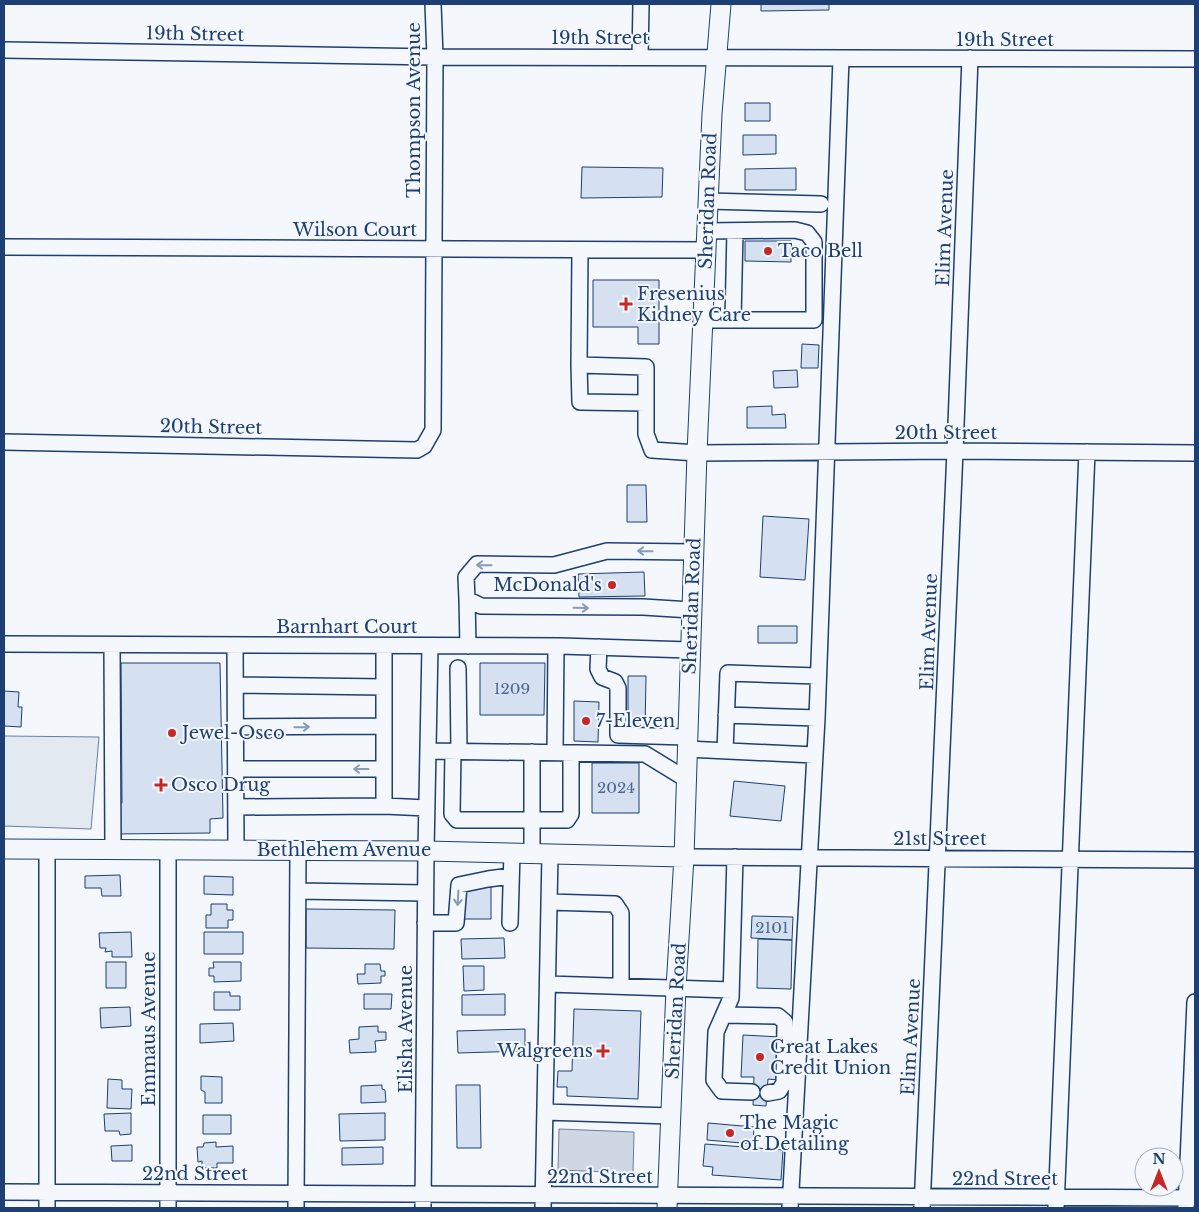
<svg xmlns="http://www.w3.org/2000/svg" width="1199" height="1212" font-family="'Libre Baskerville',serif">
  <rect width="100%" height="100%" fill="#f4f7fb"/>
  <path fill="#e3e9f0" stroke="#687fa3" d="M4,736L99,737L91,829L4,826Z"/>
  <path fill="#cfd7e4" stroke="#687fa3" d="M559,1129L634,1132L633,1173L558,1170Z"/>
  <path fill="#d5e0f0" stroke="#1d3f73" d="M761,4H829V10L761,11Z
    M745,103H770V121H745Z
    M743,135H776V154L743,155Z
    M582,167L663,168L662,197L581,198Z
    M796,168V190H745V169Z
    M745,241H791V262L745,261Z
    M593,280H659V344H638V327H593Z
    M802,344L819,345L818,368H801Z
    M797,370L798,387L774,388L773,371Z
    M772,406V415L785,414L786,428H747V407Z
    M627,485H646L647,522H627Z
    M763,516L809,519L805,580L760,577Z
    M644,572L645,596L579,597L578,574Z
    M758,626H797V643H758Z
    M121,663H220L223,818L210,819V833L113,834V804L122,803Z
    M480,663H545L544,715H480Z
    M628,676H646L645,731H628Z
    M4,691L19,692L18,707H22L21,727L4,726Z
    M574,701L599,702L598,742L574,741Z
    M592,763H639V813H592Z
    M734,781L785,786L781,821L730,816Z
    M120,875L121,896H102L101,888H85V876Z
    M204,876L233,877V895L204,894Z
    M463,887H491V919H463Z
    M211,904H227V910H233V920H228V928H206V915H211Z
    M306,909L395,910L394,949L306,948Z
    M752,916L793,917L792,940L751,938Z
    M131,932L132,957H112V951L105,952L106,948H100L99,933Z
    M204,932H243V954H204Z
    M504,938L505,958L462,959L461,939Z
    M758,939L792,940L791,989L757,988Z
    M106,962H126V988H106Z
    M213,962H241V981L214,982V976H209V968H214Z
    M365,964H380L381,971H385V976H381V983L358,984L357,974H365Z
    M463,966H484V990L464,991Z
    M214,992H230V996H240V1010H214Z
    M364,994H392L391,1009H364Z
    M505,994V1015H462V995Z
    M130,1007L131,1026L101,1028L100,1008Z
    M574,1009L641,1011L638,1099L567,1096V1087H557L558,1071H572Z
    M233,1023L234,1041L200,1043V1024Z
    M378,1026V1032H386V1040L375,1041L376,1052L350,1053L349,1040L359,1039V1027Z
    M525,1029V1051L458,1053L457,1031Z
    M743,1035L780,1037L778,1080L768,1079L766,1106L753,1105L754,1077H741Z
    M201,1076L222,1077V1103H205V1092L201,1090Z
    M108,1079L122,1080V1089H132L131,1109L107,1108Z
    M382,1085V1089L385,1090L386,1102L361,1103V1086Z
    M456,1085H480L481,1148H457Z
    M131,1113V1134L120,1135L119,1131H105L104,1114Z
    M385,1113V1140L340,1141L339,1114Z
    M203,1115H231V1134H203Z
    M708,1123L754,1127L753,1144L707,1140Z
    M216,1142V1147L233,1146V1163H217V1168H202V1161L198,1162L197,1147H203L204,1143Z
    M705,1144L783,1150L781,1180L712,1175L713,1167L703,1166Z
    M132,1145V1161H112L111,1146Z
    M383,1147V1164L342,1165V1148Z"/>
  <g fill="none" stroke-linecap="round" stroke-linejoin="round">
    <g stroke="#1d3f73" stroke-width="18">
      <path id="minor" d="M4,50L435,57L1195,59
        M640,57L641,4
        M708,201L821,204
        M4,247L707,250
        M580,250L579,365L646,367V434L652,450L697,453L955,451L1195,453
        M703,320H814V242L807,233L795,230L707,231
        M733,320L735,231
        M579,365L580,402L646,403
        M4,442L417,450L424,446L433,430L435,57L433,4
        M467,599L468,646
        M691,610L643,607L481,606L467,599L466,577L477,564L554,565L607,551L693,552
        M4,644L560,646L690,650
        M112,645L113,849
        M235,645L236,850
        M599,647L598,669L602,677L615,682L618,688V735L687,737
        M458,668L459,751
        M235,685L384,687
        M726,715L817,718
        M235,727L384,726V646
        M687,749L814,755
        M428,751L645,754L686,779
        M453,751L452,814L457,820H567L571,814V753
        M725,751L728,673L818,676
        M532,752V853
        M555,752L556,646
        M236,769H384V726
        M384,769V806L427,808
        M236,807L384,806
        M47,849V1208
        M684,857L1195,860
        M735,857L731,998L716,1032L714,1080L722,1091L752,1092
        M298,891L425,893
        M549,902L615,904L621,913V986
        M425,923H456L459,885L488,879L511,876
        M510,923L512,852
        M548,984L731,990
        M724,1015L778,1016L785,1022L784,1083L779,1091L768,1093
        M545,1112L671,1116
        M4,1192L1195,1198
        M168,1208V849
        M296,1208L298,850
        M423,1208L426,851L430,646
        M543,1208L550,854
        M790,1208L817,718L841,58
        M922,1208L955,451L970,58
        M1056,1208L1087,452
        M1186,1208L1195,1002"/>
    </g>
    <g stroke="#1d3f73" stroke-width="21">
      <path id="major" d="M4,849L426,851L684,857
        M667,1208L676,988L684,857L697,453L712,114L721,4"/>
    </g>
    <use href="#minor" stroke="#f4f7fb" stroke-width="15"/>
    <use href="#major" stroke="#f4f7fb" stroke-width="19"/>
  </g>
  <defs><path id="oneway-shaft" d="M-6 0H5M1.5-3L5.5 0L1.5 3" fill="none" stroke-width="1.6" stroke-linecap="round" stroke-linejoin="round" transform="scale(1.25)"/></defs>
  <g stroke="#889bb7">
    <use href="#oneway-shaft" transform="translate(645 551) rotate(-179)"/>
    <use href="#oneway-shaft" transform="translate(484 565) rotate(-179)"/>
    <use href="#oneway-shaft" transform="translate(581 608) rotate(1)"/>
    <use href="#oneway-shaft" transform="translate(302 727) rotate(-1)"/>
    <use href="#oneway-shaft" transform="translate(361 769) rotate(180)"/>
    <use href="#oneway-shaft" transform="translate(458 898) rotate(93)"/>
  </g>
  <g fill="#c62828" stroke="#f4f7fb" stroke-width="2">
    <circle cx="768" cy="251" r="5"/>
    <path d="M623.5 296.5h5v5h5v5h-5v5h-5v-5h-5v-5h5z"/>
    <circle cx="612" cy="585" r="5"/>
    <circle cx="586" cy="721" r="5"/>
    <circle cx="172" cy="733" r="5"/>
    <path d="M158.5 777.5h5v5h5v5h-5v5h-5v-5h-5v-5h5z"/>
    <path d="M600.5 1043.5h5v5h5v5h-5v5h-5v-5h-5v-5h5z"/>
    <circle cx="760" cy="1057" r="5"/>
    <circle cx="730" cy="1133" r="5"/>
  </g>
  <g text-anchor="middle" stroke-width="4" stroke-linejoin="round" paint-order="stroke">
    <g font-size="15" fill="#4b6792">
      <text x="512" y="694">1209</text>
      <text x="616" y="793">2024</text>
      <text x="772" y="933">2101</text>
    </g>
    <g font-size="18" fill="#1d3f73" stroke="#f4f7fb">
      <text transform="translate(195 34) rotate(1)" y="6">19th Street</text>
      <text x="600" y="44">19th Street</text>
      <text x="1005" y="46">19th Street</text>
      <text transform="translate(414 110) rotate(-90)" y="6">Thompson Avenue</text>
      <text transform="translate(708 201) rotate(-88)" y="6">Sheridan Road</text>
      <text transform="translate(945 228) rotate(-88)" y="6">Elim Avenue</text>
      <text x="355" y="236">Wilson Court</text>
      <text transform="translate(211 427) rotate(1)" y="6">20th Street</text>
      <text x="946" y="439">20th Street</text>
      <text transform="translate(692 606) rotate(-88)" y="6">Sheridan Road</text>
      <text x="347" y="633">Barnhart Court</text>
      <text transform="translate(929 632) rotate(-88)" y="6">Elim Avenue</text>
      <text x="940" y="845">21st Street</text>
      <text x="344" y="856">Bethlehem Avenue</text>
      <text transform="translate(676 1011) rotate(-87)" y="6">Sheridan Road</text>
      <text transform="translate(149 1029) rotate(-90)" y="6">Emmaus Avenue</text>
      <text transform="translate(406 1029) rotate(-90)" y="6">Elisha Avenue</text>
      <text transform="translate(911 1037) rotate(-87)" y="6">Elim Avenue</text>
      <text x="195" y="1180">22nd Street</text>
      <text x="600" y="1183">22nd Street</text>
      <text x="1005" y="1185">22nd Street</text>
    </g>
    <g font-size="18" fill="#1d3f73" stroke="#f4f7fb" text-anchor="start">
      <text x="778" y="257">Taco Bell</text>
      <text x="637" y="300">Fresenius<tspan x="637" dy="21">Kidney Care</tspan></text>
      <text x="602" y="591" text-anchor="end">McDonald's</text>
      <text x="596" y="727">7-Eleven</text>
      <text x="182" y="739">Jewel-Osco</text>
      <text x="171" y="791">Osco Drug</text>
      <text x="770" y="1053">Great Lakes<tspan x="770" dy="21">Credit Union</tspan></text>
      <text x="593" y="1057" text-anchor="end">Walgreens</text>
      <text x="740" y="1129">The Magic<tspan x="740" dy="21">of Detailing</tspan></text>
    </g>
  </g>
  <rect width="1199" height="1212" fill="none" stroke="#1d3f73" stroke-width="10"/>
  <g transform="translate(1159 1172)"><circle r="24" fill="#f4f7fb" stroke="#9eadc5"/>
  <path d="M0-4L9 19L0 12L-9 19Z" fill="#c62828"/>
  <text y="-8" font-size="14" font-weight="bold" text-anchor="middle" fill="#1d3f73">N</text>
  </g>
</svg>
